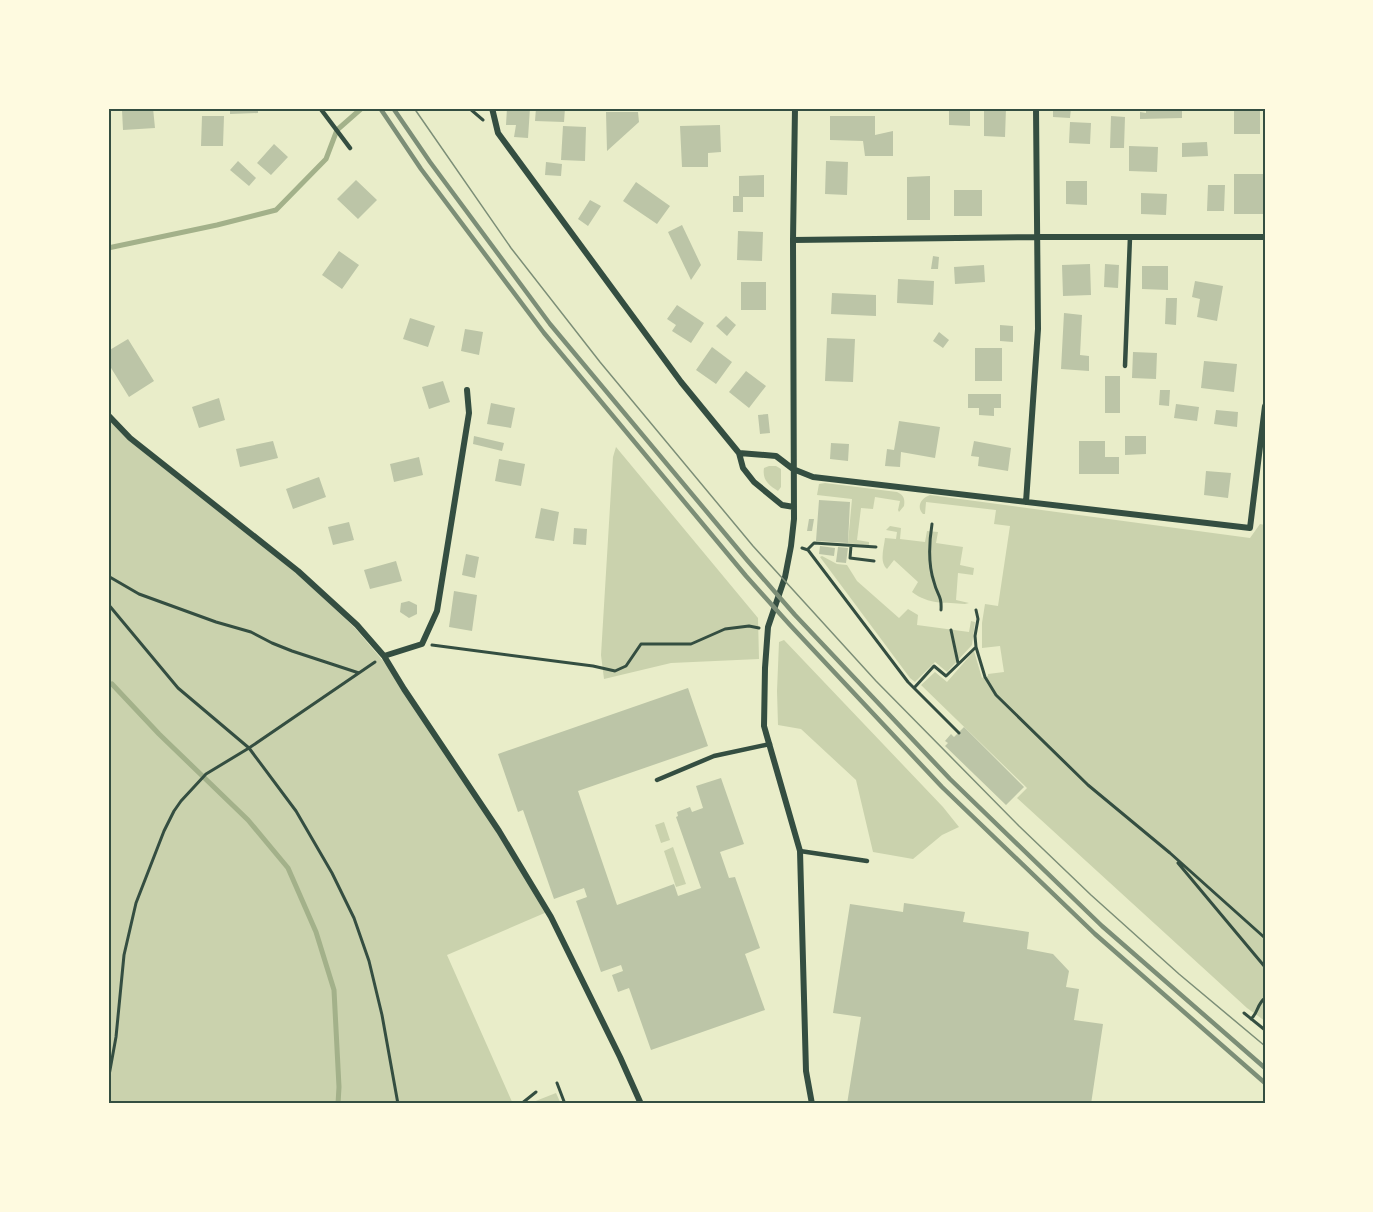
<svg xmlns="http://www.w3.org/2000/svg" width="1373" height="1212" font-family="'Varela Round',sans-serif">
  <rect width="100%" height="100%" fill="#e9edc9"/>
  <path fill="#cad2ad" d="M108,418L297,573L355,628L384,662L404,689L499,831L547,912L447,955L513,1104H108Z
    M616,447L758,618L759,659L671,663L604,679L601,655L613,457Z
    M769,466H776L781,469V487L778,491C769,485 762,480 764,468Z
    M825,483L897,492C904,495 905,499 904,506L899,512L898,510L900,501L875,497L873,509L861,508L857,540L869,542V546L848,543L852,499L817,495L819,484Z
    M930,495L1250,538L1260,524L1265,525V1021L1247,1008L1017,798L1027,788L921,685L935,672L947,682L974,651L982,678L988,676V674L1004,672L1000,646L982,648V623L985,604L998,606L1010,526L994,524L996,510L926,502L925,514H923C916,507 921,498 930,495Z
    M890,526L901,528L900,539L925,542L927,531L938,532L936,543L963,547L960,565L974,568L973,575L958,573L956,600L969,603L965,604C945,602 929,605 912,592L918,582L894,560L887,569C879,562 884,548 885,538L896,539L897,532L886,530Z
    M822,556L837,564L847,565L857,581L899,618L908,609L918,615L917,625L969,632L971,621L975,622L972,645L947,672L935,662L915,682L910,678L820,557Z
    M784,640L943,807L959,827L942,835L913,859L873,852L856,780L801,729L778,725L777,691L779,642Z
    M664,822L670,840L661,843L655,825Z
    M673,847L686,884L676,887L664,851Z
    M556,1093L561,1104H528Z"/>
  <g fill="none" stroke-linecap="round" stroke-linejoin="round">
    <path stroke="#a3b18a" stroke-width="5" d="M108,248L217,225L276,210L326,159L337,130L362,108
      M112,684L159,734L248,820L288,868L316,932L334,990L339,1087L338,1104"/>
  </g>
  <path fill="#bcc5a7" d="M141,108H153L155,128L123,130L122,110Z
    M230,108H258V113L230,114Z
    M507,108H530L528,138L514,137L516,125H506Z
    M536,108H565L564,122L535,121Z
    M653,108H695V110L653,111Z
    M949,108H970V126L949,125Z
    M984,108H1006L1005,137L984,136Z
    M1053,108H1071L1070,118L1053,117Z
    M1146,108H1182V118L1140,119V112L1146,113Z
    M1234,110H1260V134H1234Z
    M606,112H638L639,122L607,151Z
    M202,116H224L223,146H201Z
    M830,116H875V135L893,131V156H865L863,141L830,140Z
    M1111,116L1125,117L1124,148H1110Z
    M1070,122L1091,123L1090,144L1069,143Z
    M720,125L721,152L708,153V167H682L680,126Z
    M563,126L586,127L585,161L561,160Z
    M1207,142L1208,156L1182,157V143Z
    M274,144L288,157L271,175L257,163Z
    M1129,146L1158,147L1157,172L1129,171Z
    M238,161L256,178L249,186L230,170Z
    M826,161L848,162L847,195L825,194Z
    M546,162L562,164L561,176L545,175Z
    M1234,174H1263V214H1234Z
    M764,175V197H743V212H733V196H739V176Z
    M930,176V220H907V177Z
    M356,180L377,200L358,219L337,199Z
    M1066,181H1087V205L1066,204Z
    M636,182L670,206L657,224L623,201Z
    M1208,185H1225L1224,211H1207Z
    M954,190H982V216H954Z
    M1141,193L1167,194L1166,215L1141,214Z
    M590,200L601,206L588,226L578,219Z
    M682,225L701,265L691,280L668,232Z
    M738,231L763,232L762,261L737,260Z
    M339,251L359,265L342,289L322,275Z
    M933,256L939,257L938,269H931Z
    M1090,264L1091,295L1063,296L1062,265Z
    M1105,264L1119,265L1118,288L1104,287Z
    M984,265L985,282L955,284L954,267Z
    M1142,266H1168V290L1142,289Z
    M898,279L934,281L933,305L897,303Z
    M1195,281L1223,286L1217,321L1197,317L1200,299L1192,297Z
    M741,282H766V310H741Z
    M832,293L876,295V316L831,314Z
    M1166,298H1177L1176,325L1165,324Z
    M677,305L704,323L691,343L672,331L676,325L667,319Z
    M1064,313L1082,315L1080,355L1089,356V371L1061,369Z
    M726,316L736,325L727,336L716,326Z
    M410,318L435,326L428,347L403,339Z
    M1000,325L1013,326V342L1000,341Z
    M465,329L483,332L479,355L461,351Z
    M939,332L949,340L943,348L933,341Z
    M827,338L855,339L853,382L825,381Z
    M128,339L154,381L129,397L108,363V351Z
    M712,347L732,362L716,384L696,370Z
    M975,348H1002V381H975Z
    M1133,352L1157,353L1156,379L1132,378Z
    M1204,361L1237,364L1234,392L1201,388Z
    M746,371L766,386L749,408L729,392Z
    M1105,376H1120V413H1105Z
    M443,381L450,402L429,409L422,387Z
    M1160,390H1170L1169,406L1159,405Z
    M968,394H1001V408H994V416L979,415V408H968Z
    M219,398L225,420L199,428L192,407Z
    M491,403L515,408L511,428L487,424Z
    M1176,404L1199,407L1197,421L1174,418Z
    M1216,410L1238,412L1237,427L1214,424Z
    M768,414L770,433L760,434L758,415Z
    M899,421L940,427L935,458L901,452L900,467L885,466L887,449L894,450Z
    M474,436L504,443L502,451L473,444Z
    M1125,436H1146V454L1125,455Z
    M273,441L278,458L240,467L236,449Z
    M974,441L1011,448L1008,471L978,466L979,457L971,456Z
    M1079,441H1105V457H1119V474H1079Z
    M831,443L849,444L848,461L830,459Z
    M419,457L423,475L394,482L390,464Z
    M499,459L525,464L521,486L495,481Z
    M1206,471L1231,473L1228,498L1204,495Z
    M319,477L326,497L293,509L286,489Z
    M819,500L850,502L848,543L816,541Z
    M541,508L559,512L554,541L535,538Z
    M809,519H814L812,531H807Z
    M349,522L354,540L333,545L328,527Z
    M574,528L587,529L586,545L573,544Z
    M820,546L835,548L834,556L819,554Z
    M838,547L848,548L846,563L836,562Z
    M466,554L479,557L475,578L462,575Z
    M396,561L402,581L370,589L364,570Z
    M454,591L477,595L472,631L449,627Z
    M409,601L417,605V614L409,618L400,612L401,603Z
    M688,688L708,746L578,791L617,905L674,884L678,896L701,888L676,817L678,816L677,812L690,807L692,812L703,808L696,786L721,778L744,844L720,852L729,878L735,877L760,948L745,954L765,1010L651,1050L629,988L618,992L612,975L623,971L621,965L601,972L576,901L587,897L584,888L554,899L523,810L518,812L498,754Z
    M964,727L1024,787L1006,805L945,746L948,743L945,741L951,734L954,737Z
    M904,903L965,912L963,922L1029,932L1027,949L1053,954L1069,971L1066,987L1079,989L1074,1020L1103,1024L1091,1104H847L861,1017L833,1013L850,904L903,912Z"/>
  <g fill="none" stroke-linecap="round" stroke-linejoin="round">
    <path stroke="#344e41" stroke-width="3" d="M469,108L483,120
      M932,524C929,543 928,564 934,582C937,595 942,595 941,610
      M851,546L850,558L874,561
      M802,548L808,550L908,682L959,733
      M808,549L814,543L876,547
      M108,576L139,594L216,622L251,632L272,643L292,651L359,673
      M108,604L178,688L249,748L296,811L332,873L354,918L369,961L382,1015L398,1104
      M976,610L978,619L975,636L976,647L985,677L996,695L1088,785L1170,853L1265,938
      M951,630L958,663
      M432,645L593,666L615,671L626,666L641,644H691L725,629L749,626L759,628
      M914,688L934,666L946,676L976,647
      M1178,863L1265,967
      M1244,1013L1265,1030
      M1251,1019C1258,1013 1257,1004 1265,998
      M108,1081L116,1037L124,955L136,903L164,831L174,811L181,801L206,774L249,748L375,662
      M557,1083L565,1104
      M521,1104L536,1092"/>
    <path stroke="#344e41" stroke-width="4.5" d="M320,108L350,148
      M1125,366L1130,237
      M657,780L714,756L770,744
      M800,851L867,861"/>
    <path stroke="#344e41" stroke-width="6" d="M492,108L498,133L681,382L739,453L743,468L754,482L782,505L794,507
      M795,108L793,240L794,519L791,546L785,577L768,627L765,668L764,726L800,851L806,1071L812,1104
      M793,240L1038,237H1265
      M108,415L130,438L298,571L357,625L384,656L422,644L437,611L469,413L467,390
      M739,453L776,456L793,469L813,477L1250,528L1265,406
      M1026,502L1038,329L1036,108
      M384,656L404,689L499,831L551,917L620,1057L641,1104"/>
    <path stroke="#7c8e77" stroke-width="1.5" d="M414,108L511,248L600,362L753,546L805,603L876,681L1019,826L1091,895L1179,974L1265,1046"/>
    <path stroke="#7c8e77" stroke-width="4.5" d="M380,108L421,169L544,333L746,576L790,625L942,787L1095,934L1265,1083
      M393,108L430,162L550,324L747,560L795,615L950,779L1102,926L1265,1068"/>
  </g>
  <rect width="1373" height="1212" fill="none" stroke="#fefae0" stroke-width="219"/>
  <rect x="110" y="110" width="1154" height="992" fill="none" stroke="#344e41" stroke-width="2"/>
</svg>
